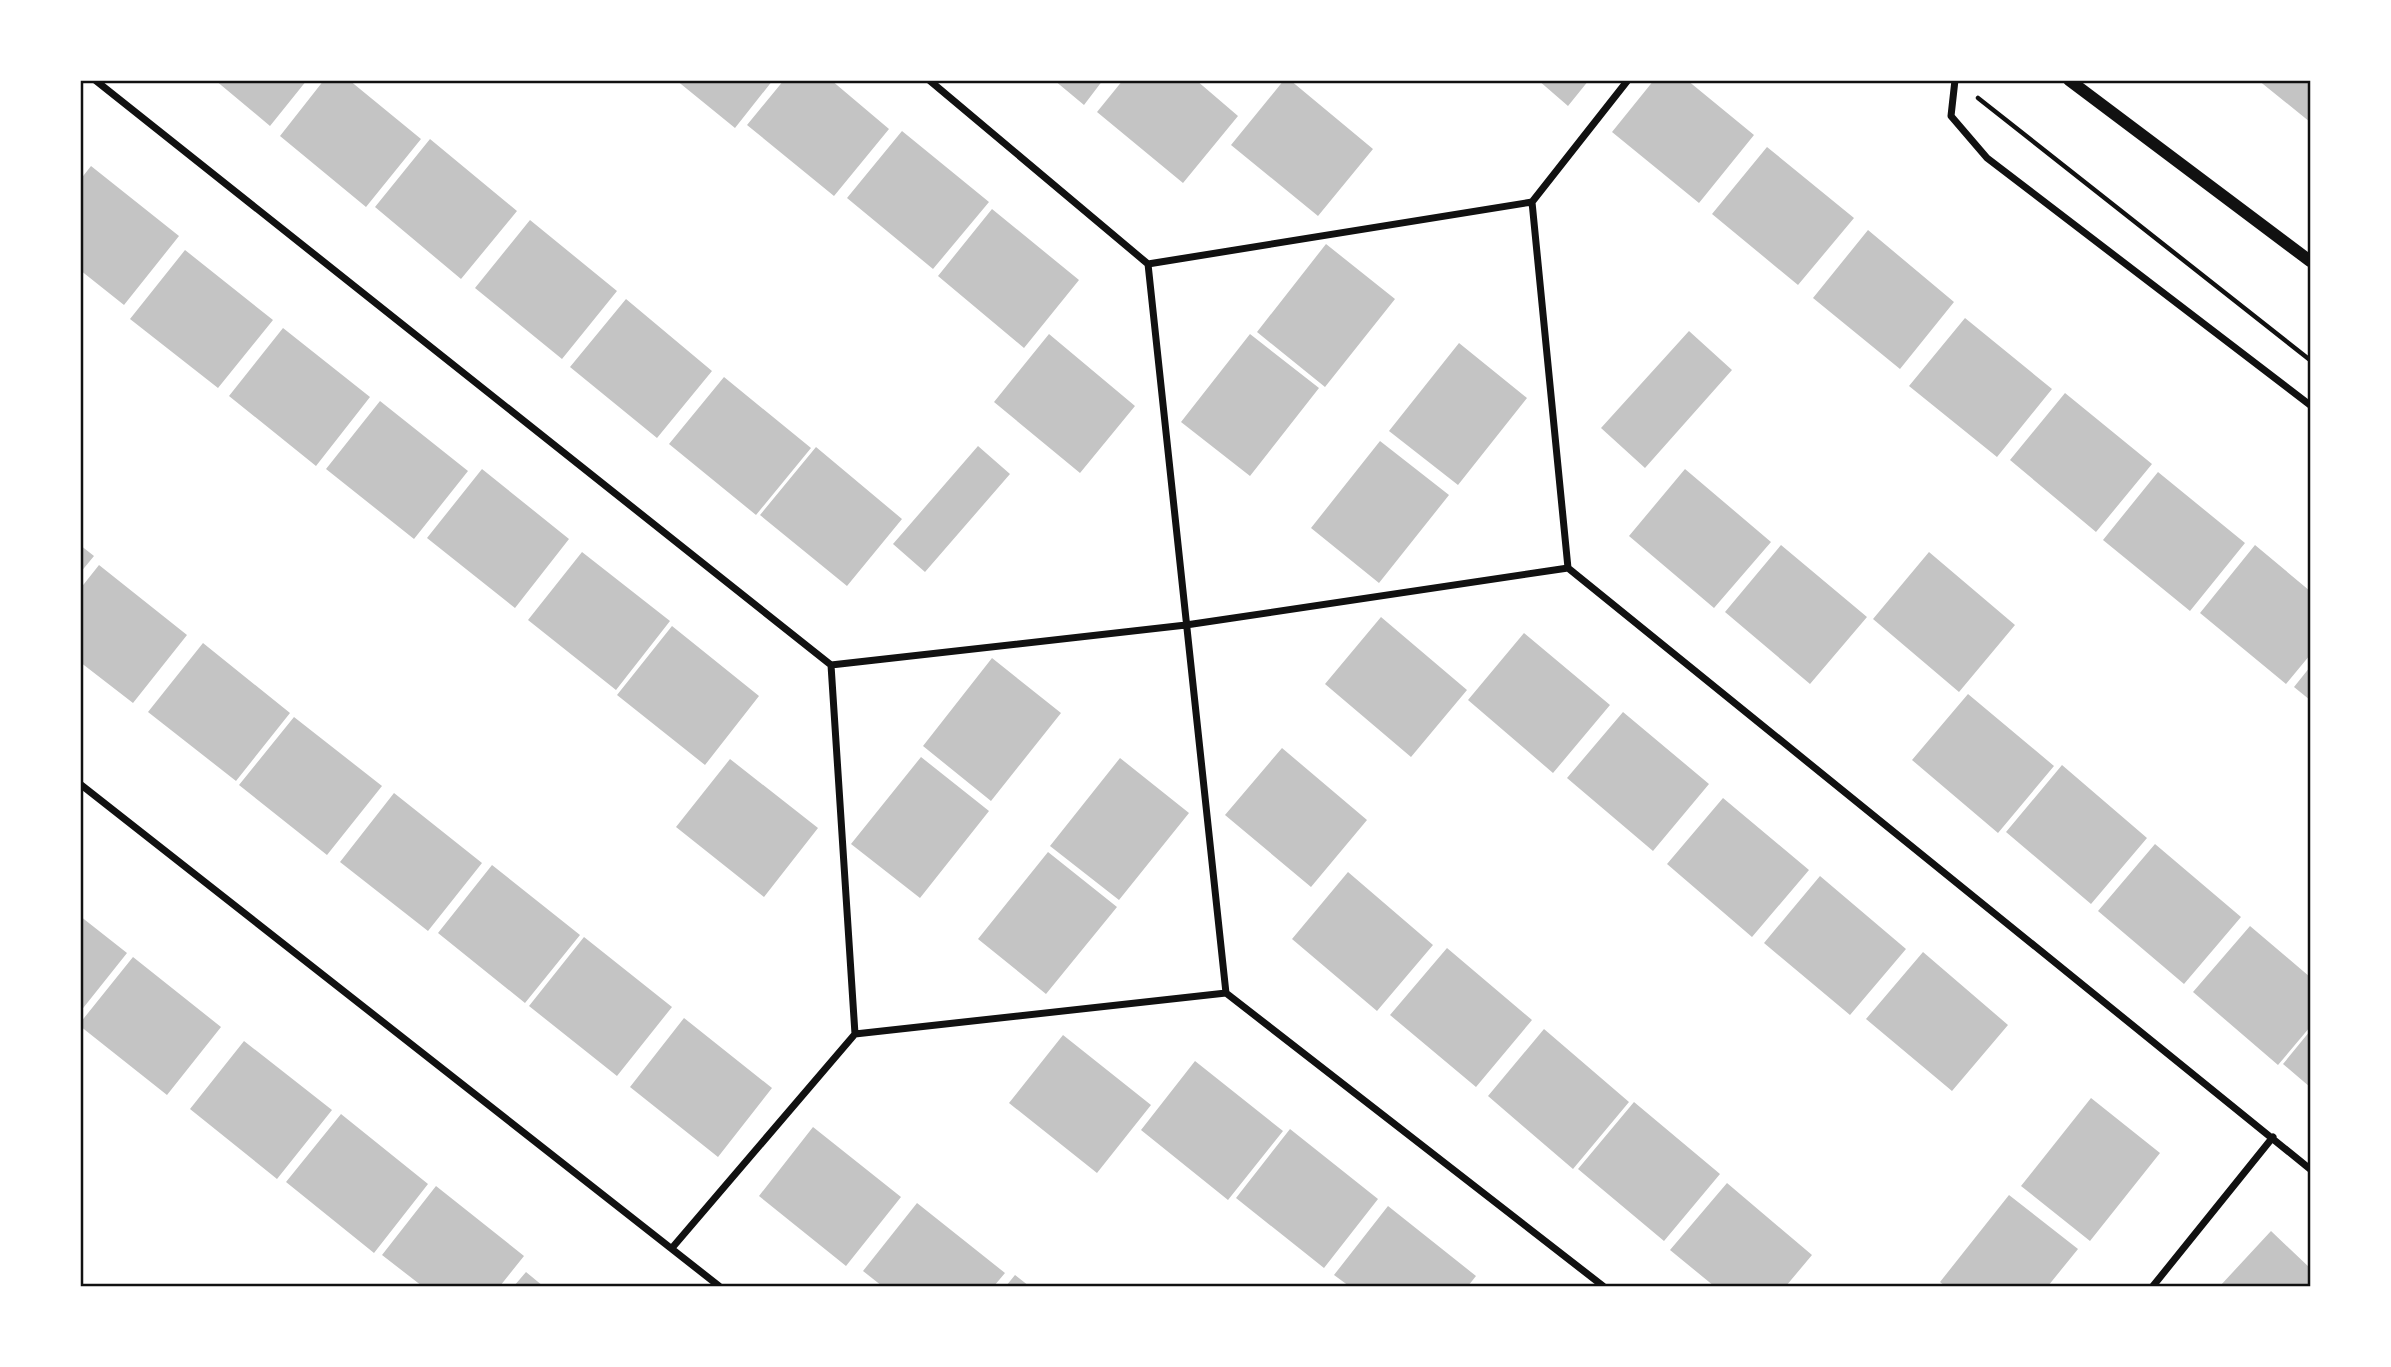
<svg xmlns="http://www.w3.org/2000/svg" width="2391" height="1367" font-family="'Work Sans',sans-serif">
  <rect width="100%" height="100%" fill="#fff"/>
  <path fill="#c4c4c4" d="M215,80H307L270,126Z
    M324,80H349L421,139L366,207L280,136Z
    M676,80H773L735,128Z
    M784,80H831L889,129L834,196L747,125Z
    M1054,80H1103L1084,105Z
    M1123,80H1196L1238,116L1183,183L1097,112Z
    M1284,80H1290L1373,149L1318,216L1231,145Z
    M1538,80H1589L1568,106Z
    M1654,80H1687L1754,135L1699,203L1612,132Z
    M2258,80H2310V122Z
    M902,131L989,202L933,269L847,198Z
    M430,139L517,211L461,279L375,207Z
    M1767,147L1854,218L1798,285L1712,214Z
    M91,166L179,236L124,305L80,270V180Z
    M992,209L1079,280L1024,348L938,276Z
    M530,220L617,291L562,359L475,288Z
    M1868,230L1954,302L1900,369L1813,298Z
    M1326,244L1395,299L1325,387L1257,332Z
    M185,250L273,320L218,388L130,319Z
    M626,299L712,371L657,438L570,367Z
    M1965,318L2052,389L1997,457L1909,386Z
    M283,328L370,397L316,466L229,396Z
    M1689,331L1732,370L1645,468L1601,428Z
    M1049,334L1135,406L1080,473L994,402Z
    M1250,334L1319,388L1250,476L1181,422Z
    M1459,343L1527,398L1458,485L1389,431Z
    M724,377L811,448L756,515L669,444Z
    M2065,393L2152,464L2096,532L2010,460Z
    M380,401L468,471L414,539L326,469Z
    M1380,441L1449,495L1379,583L1311,528Z
    M978,446L1010,474L925,572L893,544Z
    M816,447L902,519L847,586L760,515Z
    M482,469L569,539L515,608L427,538Z
    M1685,469L1771,542L1714,608L1629,536Z
    M2158,472L2245,543L2190,611L2103,540Z
    M80,545L94,556L80,573Z
    M1781,545L1867,617L1810,684L1725,612Z
    M2255,545L2310,591V655L2286,684L2200,613Z
    M582,552L670,621L616,690L528,620Z
    M1929,552L2015,625L1959,692L1873,619Z
    M99,565L187,635L133,703L80,662V589Z
    M1381,617L1467,690L1411,757L1325,684Z
    M672,626L759,696L705,765L617,695Z
    M1524,633L1610,705L1553,773L1468,700Z
    M203,643L290,713L236,781L148,712Z
    M992,658L1061,713L991,801L923,746Z
    M2310,667V700L2294,687Z
    M1968,694L2054,766L1998,833L1912,760Z
    M1623,712L1709,784L1653,851L1567,778Z
    M294,717L382,786L327,855L239,785Z
    M1282,748L1367,820L1311,887L1225,815Z
    M921,757L989,811L920,898L851,844Z
    M1120,758L1189,813L1119,900L1050,846Z
    M730,759L818,828L764,897L676,827Z
    M2062,765L2147,838L2091,904L2006,832Z
    M394,793L482,863L428,931L340,862Z
    M1723,798L1809,870L1752,937L1667,864Z
    M2155,844L2241,917L2184,984L2098,911Z
    M1048,852L1117,907L1046,994L978,939Z
    M492,865L580,935L525,1003L438,933Z
    M1348,872L1433,945L1377,1011L1292,939Z
    M1820,876L1906,949L1850,1015L1764,943Z
    M80,916L127,953L80,1012Z
    M2250,926L2310,977V1027L2278,1065L2193,992Z
    M584,937L672,1007L617,1076L529,1006Z
    M1447,948L1532,1020L1476,1087L1390,1015Z
    M1923,952L2008,1025L1952,1091L1866,1019Z
    M133,957L221,1027L167,1095L80,1026V1023Z
    M684,1018L772,1088L718,1157L630,1087Z
    M1544,1029L1629,1102L1573,1169L1488,1096Z
    M2310,1031V1087L2283,1064Z
    M1063,1035L1151,1105L1097,1173L1009,1103Z
    M244,1041L332,1110L277,1179L190,1109Z
    M1195,1061L1283,1131L1228,1200L1141,1130Z
    M2091,1098L2160,1153L2090,1241L2021,1186Z
    M1634,1102L1720,1174L1664,1241L1578,1169Z
    M341,1114L428,1184L374,1253L286,1182Z
    M813,1127L901,1197L846,1266L759,1196Z
    M1290,1129L1378,1199L1324,1268L1236,1198Z
    M1727,1183L1812,1255L1786,1286H1714L1670,1250Z
    M436,1186L524,1256L500,1286H422L382,1255Z
    M2009,1195L2078,1249L2048,1286H1945L1940,1282Z
    M917,1203L1005,1273L994,1286H882L863,1271Z
    M1388,1206L1476,1276L1468,1286H1349L1334,1275Z
    M2271,1231L2310,1268V1286H2220Z
    M526,1272L543,1286H514Z
    M1015,1275L1029,1286H1006Z"/>
  <g fill="none" stroke-linecap="round" stroke-linejoin="round">
    <path stroke="#111" stroke-width="4.5" d="M1978,98L2310,360"/>
    <path stroke="#111" stroke-width="7" d="M95,80L831,665
      M929,80L1148,264
      M1955,80L1951,116L1987,158L2310,405
      M1532,202L1568,568
      M1148,264L1226,993
      M1148,264L1532,202L1628,80
      M1568,568L2310,1169
      M831,665L1186,625L1568,568
      M831,665L855,1034
      M80,784L719,1286
      M1226,993L1603,1286
      M672,1248L855,1034L1226,993
      M2153,1286L2273,1137"/>
    <path stroke="#111" stroke-width="12" d="M2069,80L2310,261"/>
  </g>
  <rect width="2391" height="1367" fill="none" stroke="#ffffff" stroke-width="164"/>
  <rect x="82" y="82" width="2227" height="1203" fill="none" stroke="#111" stroke-width="2.5"/>
</svg>
